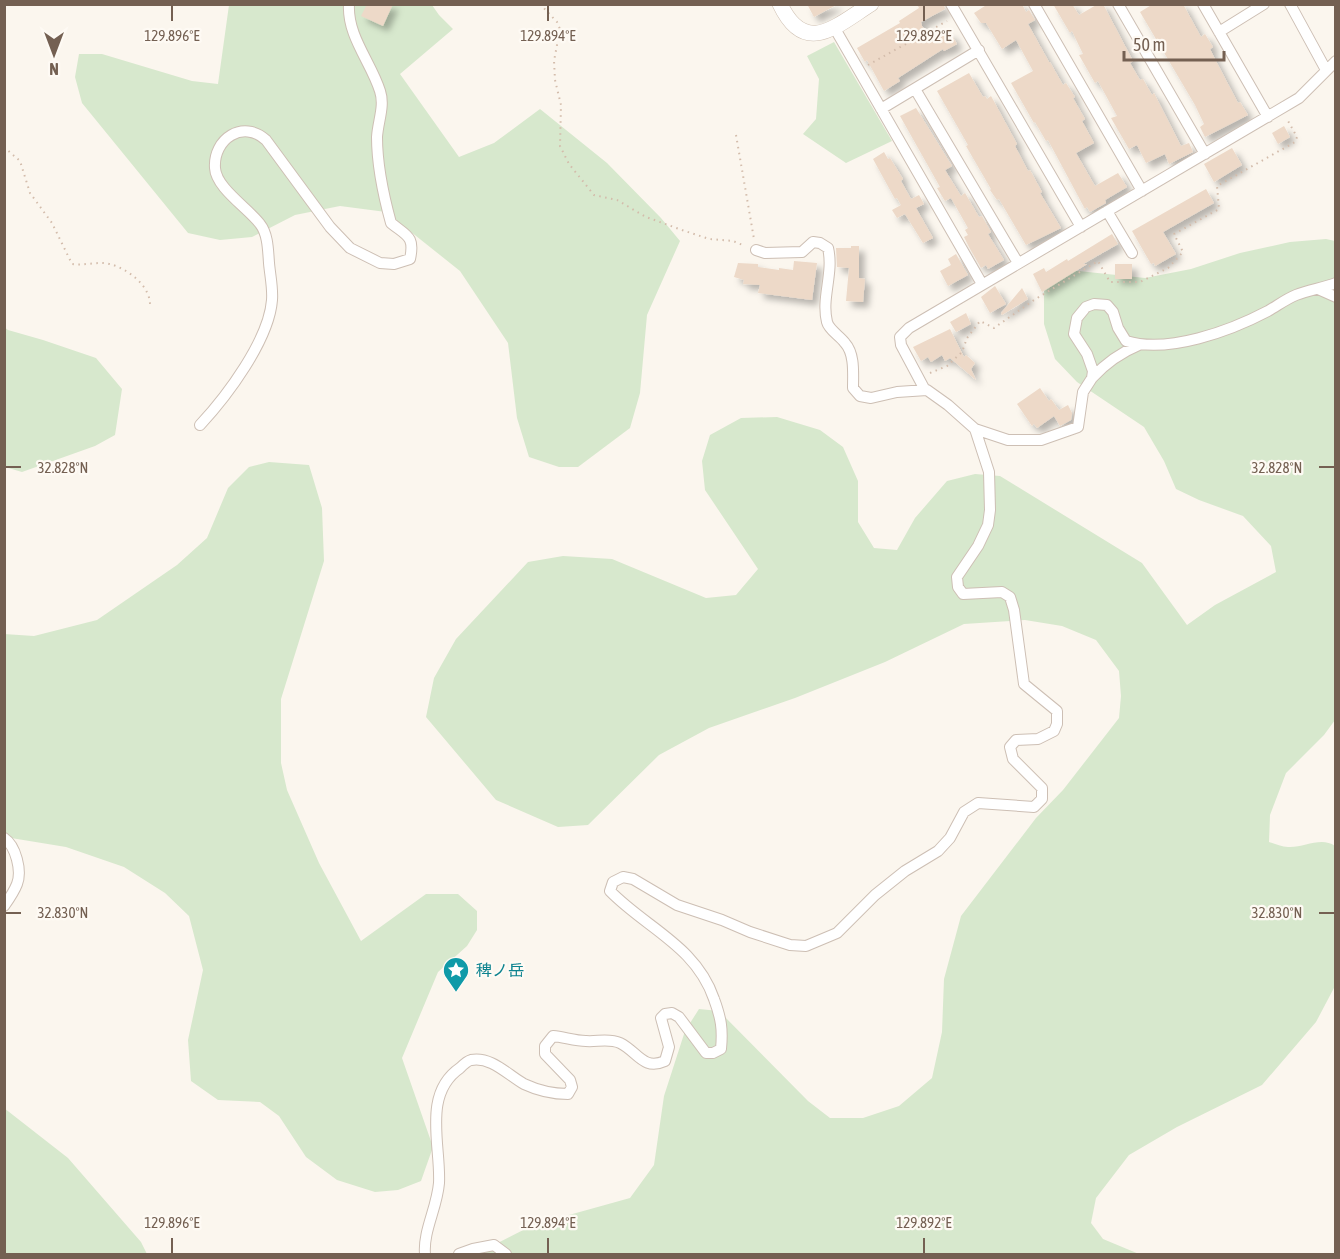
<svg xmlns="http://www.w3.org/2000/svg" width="1340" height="1259" font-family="'Asap Condensed','Noto Sans JP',sans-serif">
  <defs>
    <filter id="shadow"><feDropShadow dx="5.5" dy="5.5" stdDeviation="3" flood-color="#0004"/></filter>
  </defs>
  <rect width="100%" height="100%" fill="#fbf6ee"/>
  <path fill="#d7e8cd" d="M229,5H432L439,15L453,29L400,74L459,157L494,143L540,109L607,163L661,218L680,241L647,315L640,393L630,428L578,467H559L529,457L517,418L508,343L460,271L386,212L340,206L295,215L252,237L220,240L188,233L82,103L75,77L79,54H102L192,81L218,84Z
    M834,42L892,141L846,163L803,134L816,119L819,79L807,56Z
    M1326,239L1335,241V720L1324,735L1286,773L1270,815L1269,842C1275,844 1282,847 1288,847C1304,848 1321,836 1335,846V986L1316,1022L1262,1085L1177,1127L1129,1155L1096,1198L1091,1223L1103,1239L1139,1254H476L533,1225L630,1198L654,1165L664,1096L685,1031L699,1009L719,1011L808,1101L830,1118H863L899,1106L932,1078L942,1032L944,979L961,916L1036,818L1063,790L1119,718L1121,696L1119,671L1096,640L1062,626L1025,620L964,624L885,662L795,698L709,728L659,755L588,825L558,827L496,800L426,717L434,678L456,639L528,562L563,556L612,559L706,598L736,595L758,569L705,490L702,461L710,435L741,418L777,417L820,430L843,447L858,481V522L874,548L897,550L915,518L947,481L975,474L1000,476L1142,563L1187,625L1215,605L1276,572L1271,546L1243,516L1199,500L1176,489L1164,461L1144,427L1077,382L1055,359L1044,324V287L1069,270L1145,278L1191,269L1240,253L1290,242Z
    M4,327L8,330L43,340L96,358L122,389L115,435L95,446L22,472L5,467Z
    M269,462L309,465L322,508L324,561L281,699V763L287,790L319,863L361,941L426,894H458L477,911V930L467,946L438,972L402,1058L433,1147L421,1181L398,1190L375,1192L337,1180L306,1157L279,1116L260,1102L218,1100L191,1081L188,1040L203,970L189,916L165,893L124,867L66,847L5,837L4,634L34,636L97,620L177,565L207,538L228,488L249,467Z
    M4,1108L68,1158L141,1242L147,1254H5Z"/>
  <path fill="#edd9c8" filter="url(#shadow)" d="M367,4H393L383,26L361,16Z
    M807,4H838L814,17Z
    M917,4H944L945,9L921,22L922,26L932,42L950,32L957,44L944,51L943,49L898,78L900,81L884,91L867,60L865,62L857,48L900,23L899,21L919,8Z
    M988,4H1022L1026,12L1029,10L1035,20L1028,24L1049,62H1050L1063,85L1066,83L1075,97L1073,98L1085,119L1082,121L1094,143L1076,153L1095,186L1118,173L1127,187L1105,200L1106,203L1090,212L1087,207L1085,209L1048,140L1046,141L1035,122L1034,123L1011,83L1033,71L1016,40L1002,49L986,23H981L974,13Z
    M1053,4H1072L1079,15L1098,4H1103L1133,61L1130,63L1140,80L1143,79L1152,95L1154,93L1181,146L1189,143L1193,152L1169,164L1165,154L1146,163L1137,145L1129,149L1111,118L1117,116L1098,81L1095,83L1079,55L1083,54L1072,31L1070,33Z
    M1153,4H1183L1201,37L1205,34L1213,47L1210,49L1216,61L1238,103L1240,102L1248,115L1205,137L1200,127L1204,124L1195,105L1140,12Z
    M969,73L983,97L985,96L987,99L991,96L1017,144L1015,146L1028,171L1030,170L1042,192L1040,193L1061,228L1026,245L999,199L997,200L990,190L991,189L966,146L968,145L937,91Z
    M916,108L952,166L945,170L961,196L965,193L979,217L982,216L991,232L988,234L1004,260L988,269L986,265L981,268L969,247L964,237L968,235L965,230L968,228L951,198L945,201L937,188L940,187L900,116Z
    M1284,126L1290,137L1278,144L1272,133Z
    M1232,148L1242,165L1214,182L1204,164Z
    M884,152L888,159L890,158L903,179L901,181L911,199L919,195L924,204L916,208L933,238L923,243L905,214L897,218L892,210L901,205L897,198L895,199L873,159Z
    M1206,189L1214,203L1163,232L1176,254L1155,266L1154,263L1151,264L1132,231Z
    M1112,234L1118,244L1083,264H1087L1042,292L1033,274L1044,268L1046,272L1067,259L1068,261Z
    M851,246H859V278L865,279L863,302L846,301L849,268L837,267L836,248H851Z
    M956,254L968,275L948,286L940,271L951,265L948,259Z
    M794,261L817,263L812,300L758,293L760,285L743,284L744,280L734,277L738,263L758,264V267L779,270V268L793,270Z
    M1115,264H1132V279H1115Z
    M995,286L1006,304L990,313L981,297Z
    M1022,288L1028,299L1002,315L1001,313Z
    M966,313L971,324L956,332L950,322Z
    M950,329L964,357L966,355L975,363L971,369L976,380L950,358L945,361L942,355L931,362L928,357L921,361L913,347Z
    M1040,388L1049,401L1051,399L1059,410L1068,405L1072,413L1071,420L1060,426L1054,416L1037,428L1034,424L1032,426L1017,404Z"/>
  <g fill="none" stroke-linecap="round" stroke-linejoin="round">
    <g stroke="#cdbfb4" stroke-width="12">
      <path id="street" d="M951,4L1081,227
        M1034,4L1142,191
        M1118,4L1205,154
        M1203,4L1268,117
        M1290,4L1326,70
        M834,27L982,284
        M1219,32L1264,4
        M915,89L1018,263
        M881,109L979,50
        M1107,211L1132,253
        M756,250L765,253L802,252L813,242L820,243L828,248C834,273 821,298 827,322C829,330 840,336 845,343C855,354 853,374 853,388L860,396L871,398L897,392L927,390L948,405L975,429L1008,440H1041L1078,427L1083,392L1092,378L1093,371L1087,354L1074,334L1077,318L1086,307L1094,304L1107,305L1113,312L1118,328L1126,341C1168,354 1230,331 1268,311C1277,306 1286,299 1296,295C1308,290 1323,288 1336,283
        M1318,289L1336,297
        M1092,378C1105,364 1122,352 1139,345
        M925,390L901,345L900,337L909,328L1299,98L1336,61
        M200,425C227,396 269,340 272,300C273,288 270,275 269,263C268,250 268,234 260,224C248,208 216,188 215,168C213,139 243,119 266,140L330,227L350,248L380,263L394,264L410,259C415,236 407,236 391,223C383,194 377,166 377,137C378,121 385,106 380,91C371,62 347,36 349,4
        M4,838C16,846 22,871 17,884C14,892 9,899 4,906
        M425,1254C423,1231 437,1208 439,1183C441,1146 422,1094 460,1068C463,1065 467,1061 471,1060C491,1056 508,1075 524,1084C539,1091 552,1094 568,1094L572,1087L570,1080L545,1054V1046L553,1036C564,1037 575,1041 586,1041C597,1042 609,1038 620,1043C637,1051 643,1071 665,1061L669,1047L661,1018L665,1014L672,1013L679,1017L706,1053H713L721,1049C723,1029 721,1018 714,999C696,946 646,928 610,891L613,882L623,877L633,879L677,905L722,920L750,932L790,945L806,946L837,933L875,895L905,871L938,851L950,838L964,812L978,803L1034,807L1042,799V788L1013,759L1010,747L1016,740L1038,739L1054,731L1057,724V711L1024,684L1014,610L1010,597L1002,592L963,594L958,587L957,577L978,546L988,525L990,510L989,472L975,429
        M459,1254L473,1249L494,1245L506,1254"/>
    </g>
    <g stroke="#cfc0b2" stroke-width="16">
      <path id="secondary" d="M780,4C805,57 836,26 871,4"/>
    </g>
    <path stroke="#d3bcab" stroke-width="2" stroke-dasharray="1.5 4.5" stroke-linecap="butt" d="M540,4L557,22L560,29L554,61L555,80L561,105L560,146L569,164L594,195L617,200L646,217L682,230L709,239L733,241L745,246
      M868,65L947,21
      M736,135L754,239
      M4,147L20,161L30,193L52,223L72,264C84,266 97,261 110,264C128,269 151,286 150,306
      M930,373L947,366L962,352L967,338L980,321L994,328L1034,300L1098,261L1110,282H1140L1168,268L1183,252L1174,234L1219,209L1217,186L1295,142L1297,137L1287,119"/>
    <use href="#street" stroke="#fff" stroke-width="10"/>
    <use href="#secondary" stroke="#fff" stroke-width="15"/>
  </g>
  <path fill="none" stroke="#746052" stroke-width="2" d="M172,6V21M548,6V21M924,6V21M6,467H21M1319,467H1334M6,913H21M1319,913H1334M172,1238V1253M548,1238V1253M924,1238V1253"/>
  <defs>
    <g id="sight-pin" transform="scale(1.35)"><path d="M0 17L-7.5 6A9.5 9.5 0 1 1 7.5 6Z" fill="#0f9aa8" stroke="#fefaf4"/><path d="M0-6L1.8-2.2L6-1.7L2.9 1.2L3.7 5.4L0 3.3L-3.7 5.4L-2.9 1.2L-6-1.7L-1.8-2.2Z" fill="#fff"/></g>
  </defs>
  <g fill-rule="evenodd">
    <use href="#sight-pin" x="456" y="970"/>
  </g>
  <g text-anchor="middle" stroke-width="4.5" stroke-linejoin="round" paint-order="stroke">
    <g font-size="16" fill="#0d838f" stroke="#fefaf4" text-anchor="start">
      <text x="476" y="976">稗ノ岳</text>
    </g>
  </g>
  <g font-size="15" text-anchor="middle" fill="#746052" stroke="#fefaf4" stroke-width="4.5" stroke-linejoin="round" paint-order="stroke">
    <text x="172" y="41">129.896°E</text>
    <text x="548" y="41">129.894°E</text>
    <text x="924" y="41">129.892°E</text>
    <text x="1277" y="473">32.828°N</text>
    <text x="63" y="473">32.828°N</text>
    <text x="1277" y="918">32.830°N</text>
    <text x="63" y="918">32.830°N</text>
    <text x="172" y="1228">129.896°E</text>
    <text x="548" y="1228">129.894°E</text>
    <text x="924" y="1228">129.892°E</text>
  </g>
  <rect width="1340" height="1259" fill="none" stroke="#746052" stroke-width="12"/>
  <g transform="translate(54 54) rotate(180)" stroke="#fefaf4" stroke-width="4.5" paint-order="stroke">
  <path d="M0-4.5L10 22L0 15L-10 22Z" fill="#746052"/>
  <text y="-9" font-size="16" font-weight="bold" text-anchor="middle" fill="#746052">N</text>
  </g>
  <path d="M1124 51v9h100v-9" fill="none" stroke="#746052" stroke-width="3"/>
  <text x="1133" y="51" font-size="18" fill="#746052" stroke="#fefaf4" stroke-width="4.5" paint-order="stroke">50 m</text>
</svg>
